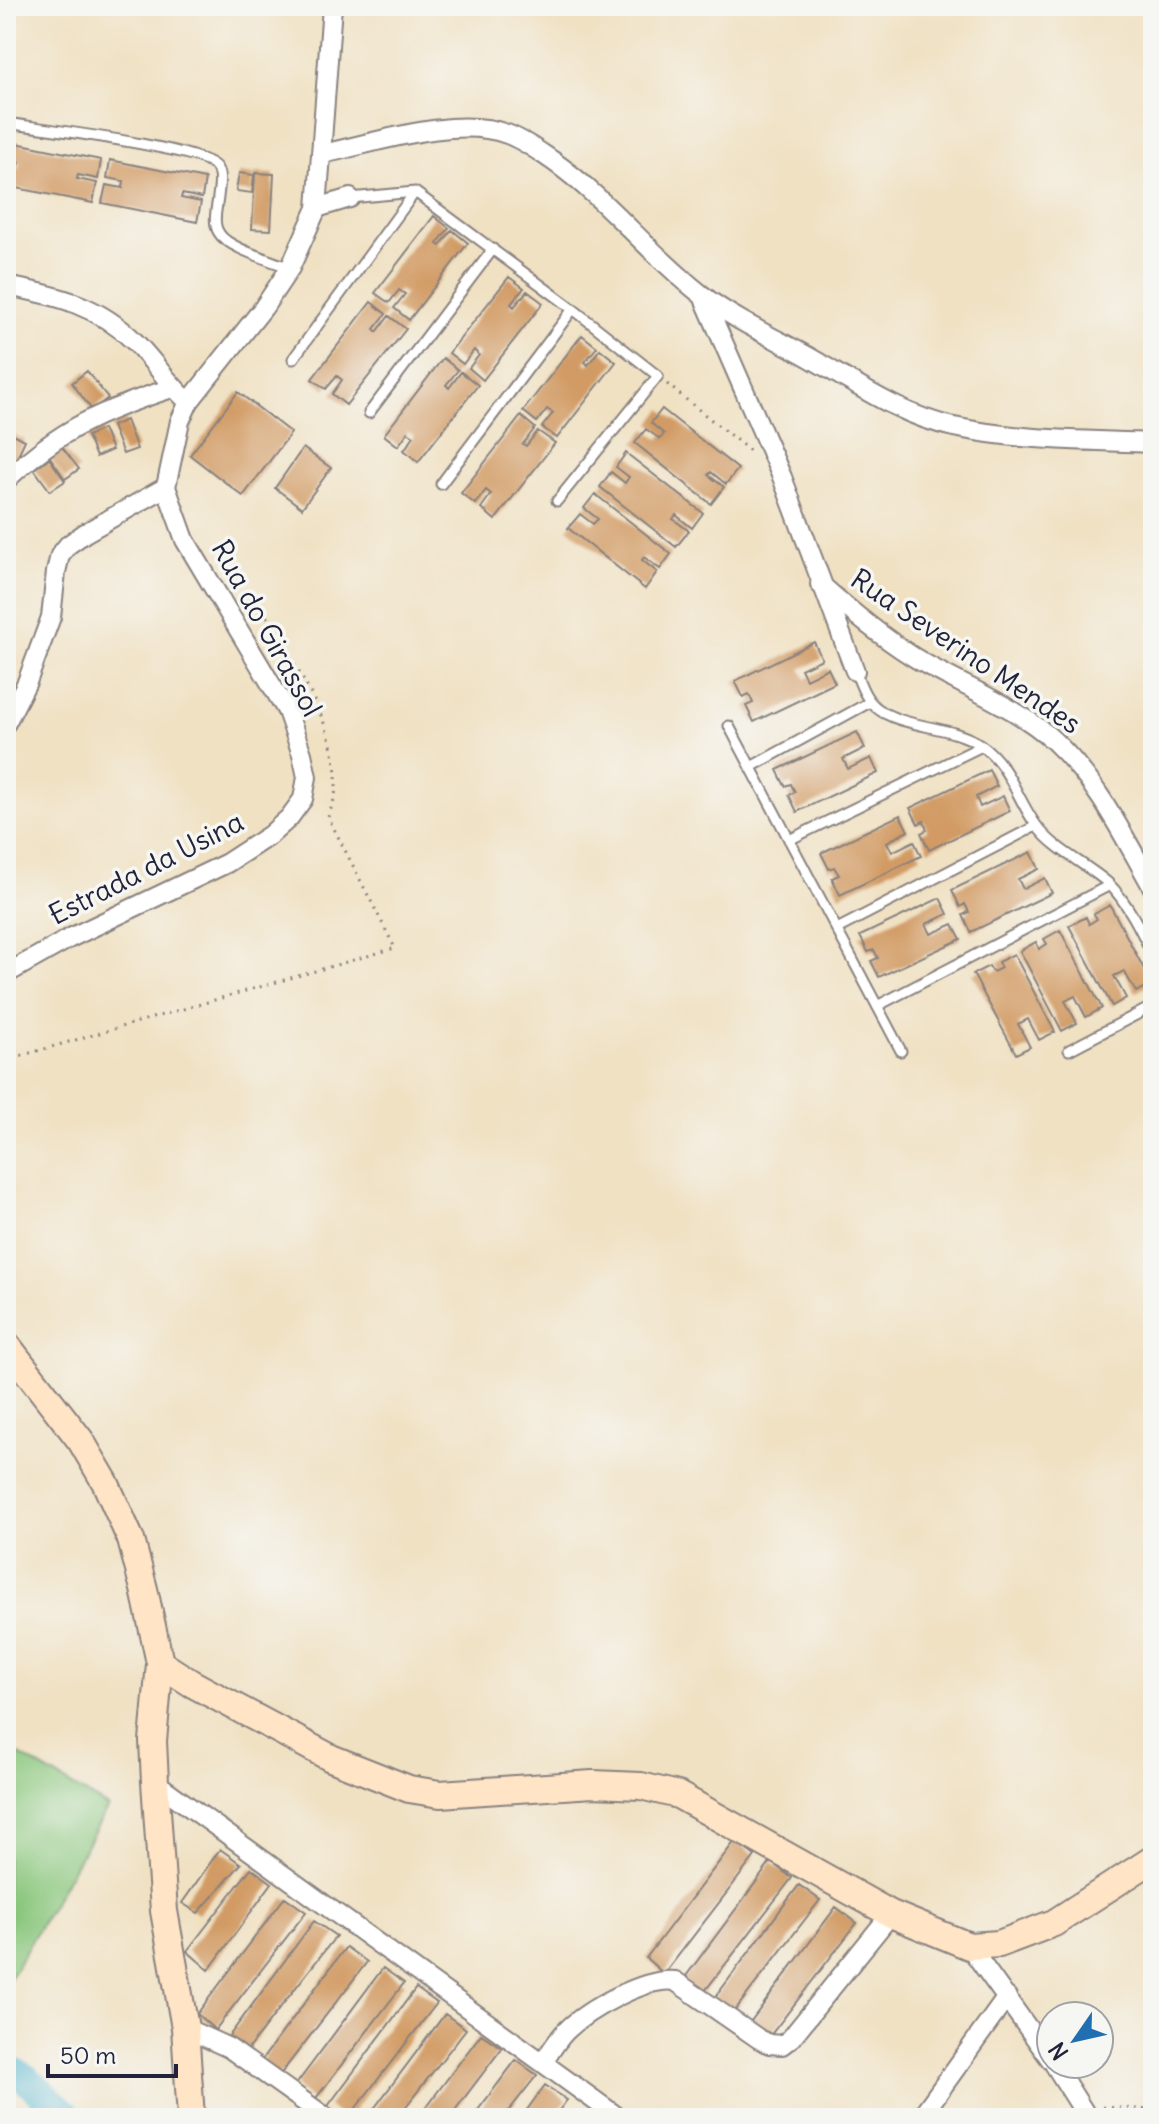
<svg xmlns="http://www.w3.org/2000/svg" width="1159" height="2124" font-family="Delius,sans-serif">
  <rect width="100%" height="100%" fill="#f6f6f2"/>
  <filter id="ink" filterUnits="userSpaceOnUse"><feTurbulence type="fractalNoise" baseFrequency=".0125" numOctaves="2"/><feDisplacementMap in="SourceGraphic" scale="16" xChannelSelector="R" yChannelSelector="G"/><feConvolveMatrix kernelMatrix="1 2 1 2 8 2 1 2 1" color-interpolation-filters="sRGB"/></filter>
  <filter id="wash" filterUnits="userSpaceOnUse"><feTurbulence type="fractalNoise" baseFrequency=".006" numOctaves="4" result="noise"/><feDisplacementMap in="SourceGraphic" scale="32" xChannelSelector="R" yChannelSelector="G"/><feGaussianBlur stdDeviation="1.8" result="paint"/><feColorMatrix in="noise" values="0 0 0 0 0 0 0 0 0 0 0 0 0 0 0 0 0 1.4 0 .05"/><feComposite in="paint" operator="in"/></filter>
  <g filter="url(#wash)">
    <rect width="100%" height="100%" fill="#f0e1c3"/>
    <path fill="#89c67c" stroke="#56745c" stroke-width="2" d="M6,1747L108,1807L6,1985Z"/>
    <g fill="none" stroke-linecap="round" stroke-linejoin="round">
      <path stroke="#4aafca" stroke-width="30" d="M6,2068L25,2078L70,2118"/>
    </g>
    <g id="blocks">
      <path fill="#d29b65" d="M6,141L101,160L98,179L78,175L77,179L97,183L93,203L6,186V167L18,169L20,162L6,159Z
        M110,160L205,179L202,198L182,194L181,198L201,202L197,222L102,203L106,185L123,188L124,181L107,178Z
        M239,173L254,175L252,193L236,191Z
        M255,173L274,174L271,230L252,229Z
        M434,216L449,228L437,244L440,246L452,230L468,243L409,320L394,308L405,294L399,290L389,303L375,293Z
        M509,277L524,288L511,304L514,307L527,291L543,303L483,380L469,368L479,355L474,350L463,364L449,353Z
        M371,302L386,314L374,329L377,332L389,316L406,329L346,405L332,394L342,380L337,376L326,389L312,379Z
        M582,335L597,347L585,362L588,365L600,349L616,362L557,438L542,427L553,413L547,409L537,422L523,411Z
        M443,358L458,370L446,385L449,388L461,372L478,385L418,462L404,450L414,436L408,432L398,446L384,435Z
        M87,371L108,398L92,410L72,383Z
        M238,392L291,433L243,496L190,455Z
        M662,409L738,469L726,484L711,472L708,475L724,487L711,504L635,443L646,429L660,439L664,434L651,423Z
        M521,416L535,428L523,444L526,446L538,431L555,443L495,520L481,508L491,494L486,490L475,504L461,493Z
        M126,420L137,449L123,454L112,426Z
        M103,429L112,450L96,457L87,436Z
        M6,431L25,440L12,469L6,466Z
        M62,447L79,469L65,479L49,456Z
        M303,448L331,468L302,508L275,488Z
        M626,453L703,513L692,528L676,515L673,519L689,531L676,547L600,487L611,472L625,483L629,477L616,467Z
        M49,458L65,481L50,491L34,469Z
        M595,494L671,554L660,569L644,557L642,560L657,572L645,589L568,528L580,514L593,524L598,519L584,508Z
        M814,642L822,659L801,669L806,679L828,668L835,683L754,722L746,706L753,703L749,694L743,697L735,681Z
        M857,732L865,748L843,759L848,769L871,758L878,773L797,812L789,795L795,792L791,784L785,786L777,770Z
        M989,770L997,786L976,797L980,807L1003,796L1010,811L929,850L921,833L927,830L924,821L918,824L910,808Z
        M900,815L908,831L887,842L892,852L914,841L921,856L840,895L832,878L839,875L834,867L829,869L821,853Z
        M1031,852L1039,869L1018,879L1023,889L1045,878L1052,893L971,932L963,915L969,912L965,904L960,907L952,890Z
        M940,898L948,914L926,924L931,934L953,924L961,939L879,977L871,961L878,958L874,950L868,952L860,936Z
        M1110,905L1152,984L1136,992L1124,971L1114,976L1126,998L1112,1006L1069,926L1086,917L1089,924L1097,919L1094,914Z
        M1060,930L1102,1008L1086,1017L1075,996L1065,1001L1077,1023L1062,1031L1020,951L1036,942L1039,949L1047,944L1044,939Z
        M1014,954L1055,1032L1039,1040L1028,1019L1018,1024L1030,1047L1016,1054L973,974L989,966L993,972L1001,968L998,962Z
        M735,1841L755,1856L664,1974L646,1958Z
        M220,1849L241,1864L198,1913L182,1903Z
        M771,1862L792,1878L701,1996L683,1980Z
        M251,1868L272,1883L209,1970L187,1951Z
        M799,1885L820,1900L729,2018L711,2003Z
        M285,1897L306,1912L215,2030L197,2014Z
        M836,1907L857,1923L766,2041L748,2025Z
        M314,1921L336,1936L244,2054L227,2039Z
        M346,1947L367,1962L276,2080L258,2065Z
        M383,1968L404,1983L313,2102L295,2086Z
        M416,1988L437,2003L348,2118H342L328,2106Z
        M445,2014L466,2029L397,2118H367Z
        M481,2034L502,2048L449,2118H418Z
        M516,2060L537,2075L503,2118H472Z
        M545,2085L567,2100L553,2118H521Z"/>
    </g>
  </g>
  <g filter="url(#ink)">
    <use href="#blocks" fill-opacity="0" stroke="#89827f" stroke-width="2"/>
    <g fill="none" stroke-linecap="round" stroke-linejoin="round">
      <g stroke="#89827f" stroke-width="13">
        <path id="lane" d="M6,123C37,128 204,148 216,167C222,176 219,187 218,197C217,208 212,223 219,233C227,248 274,261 290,268
          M350,198L415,192L573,309L658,376L557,501
          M293,359L415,192
          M369,413L493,249
          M441,484L573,309
          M855,671C861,685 865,699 877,708C901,728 952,725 981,745C1009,764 1017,799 1036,825C1054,850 1085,863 1108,883C1127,901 1142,932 1153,956
          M729,726L901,1051
          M751,767L870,702
          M789,840L982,746
          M837,929L1036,826
          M877,1006L1110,885
          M1069,1050L1153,1006"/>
      </g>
      <g stroke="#89827f" stroke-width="22">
        <path id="street" d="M322,154C375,143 455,115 507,134C524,140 538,151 553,161C608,200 649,254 702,295C733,319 772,337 807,356C853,382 901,416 954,427C1019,441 1087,440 1153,443
          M317,208L332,6
          M6,286C56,295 98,305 135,342C154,361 168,384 189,402
          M703,296L782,477L855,671
          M6,480C62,428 101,411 172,388
          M166,487L180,421L189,402L264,307L290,268L317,208L350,198
          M820,584C849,610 879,635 912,656C958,685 1014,704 1054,741C1098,782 1124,837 1153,888
          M6,723L27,682L51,617L56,572L60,555L68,545L85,533L166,487
          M6,974L70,938L227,863L270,835L289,818L303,799L307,777L302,754L287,711L185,540L166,487
          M155,1782L619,2118
          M969,1946L1051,2060
          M185,2028L229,2048L327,2118
          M543,2063C550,2052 557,2040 566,2031C587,2010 645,1977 675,1981L759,2039L769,2044L782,2045L791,2038L891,1914
          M1054,2064L1088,2118
          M920,2118L1007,1997"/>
      </g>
      <g stroke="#89827f" stroke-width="30">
        <path id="secondary" d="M6,1344L81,1441L105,1482L131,1540L144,1589L160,1663L153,1741L155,1782L164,1911L185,2028L191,2118
          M160,1663L191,1683L331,1758L409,1789L440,1794L593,1784L641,1786L678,1795L891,1914L969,1946L999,1944L1054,1923L1153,1859"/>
      </g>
      <path stroke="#89827f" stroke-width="3" stroke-dasharray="2 6" stroke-linecap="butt" d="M667,384L751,452
        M6,1060L395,948L328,817C331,808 336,797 336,787C339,727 295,668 267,617L249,614
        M1103,2107L1153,2110"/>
      <use href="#lane" stroke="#fff" stroke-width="9"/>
      <use href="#street" stroke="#fff" stroke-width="18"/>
      <use href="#secondary" stroke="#ffe4c6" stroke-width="26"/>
    </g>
  </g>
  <g text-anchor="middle" stroke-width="7" stroke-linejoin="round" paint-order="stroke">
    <g font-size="28" fill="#22223b" stroke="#f6f6f2">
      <text transform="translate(267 628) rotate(61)" y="10">Rua do Girassol</text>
      <text transform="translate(966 651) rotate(34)" y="10">Rua Severino Mendes</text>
      <text transform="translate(146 868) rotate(-27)" y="10">Estrada da Usina</text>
    </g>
  </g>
  <rect width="1159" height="2124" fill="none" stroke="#f6f6f2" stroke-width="32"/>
  <g transform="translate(1075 2040) rotate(236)"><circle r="38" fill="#f6f6f2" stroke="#a1a1a9" stroke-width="2"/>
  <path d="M0-6L14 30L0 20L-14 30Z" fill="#1f6fb2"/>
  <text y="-12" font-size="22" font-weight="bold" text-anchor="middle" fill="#22223b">N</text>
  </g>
  <path d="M48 2064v12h128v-12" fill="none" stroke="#22223b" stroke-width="4"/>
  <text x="60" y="2064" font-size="24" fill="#22223b" stroke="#f6f6f2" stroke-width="6" paint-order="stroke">50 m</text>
</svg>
